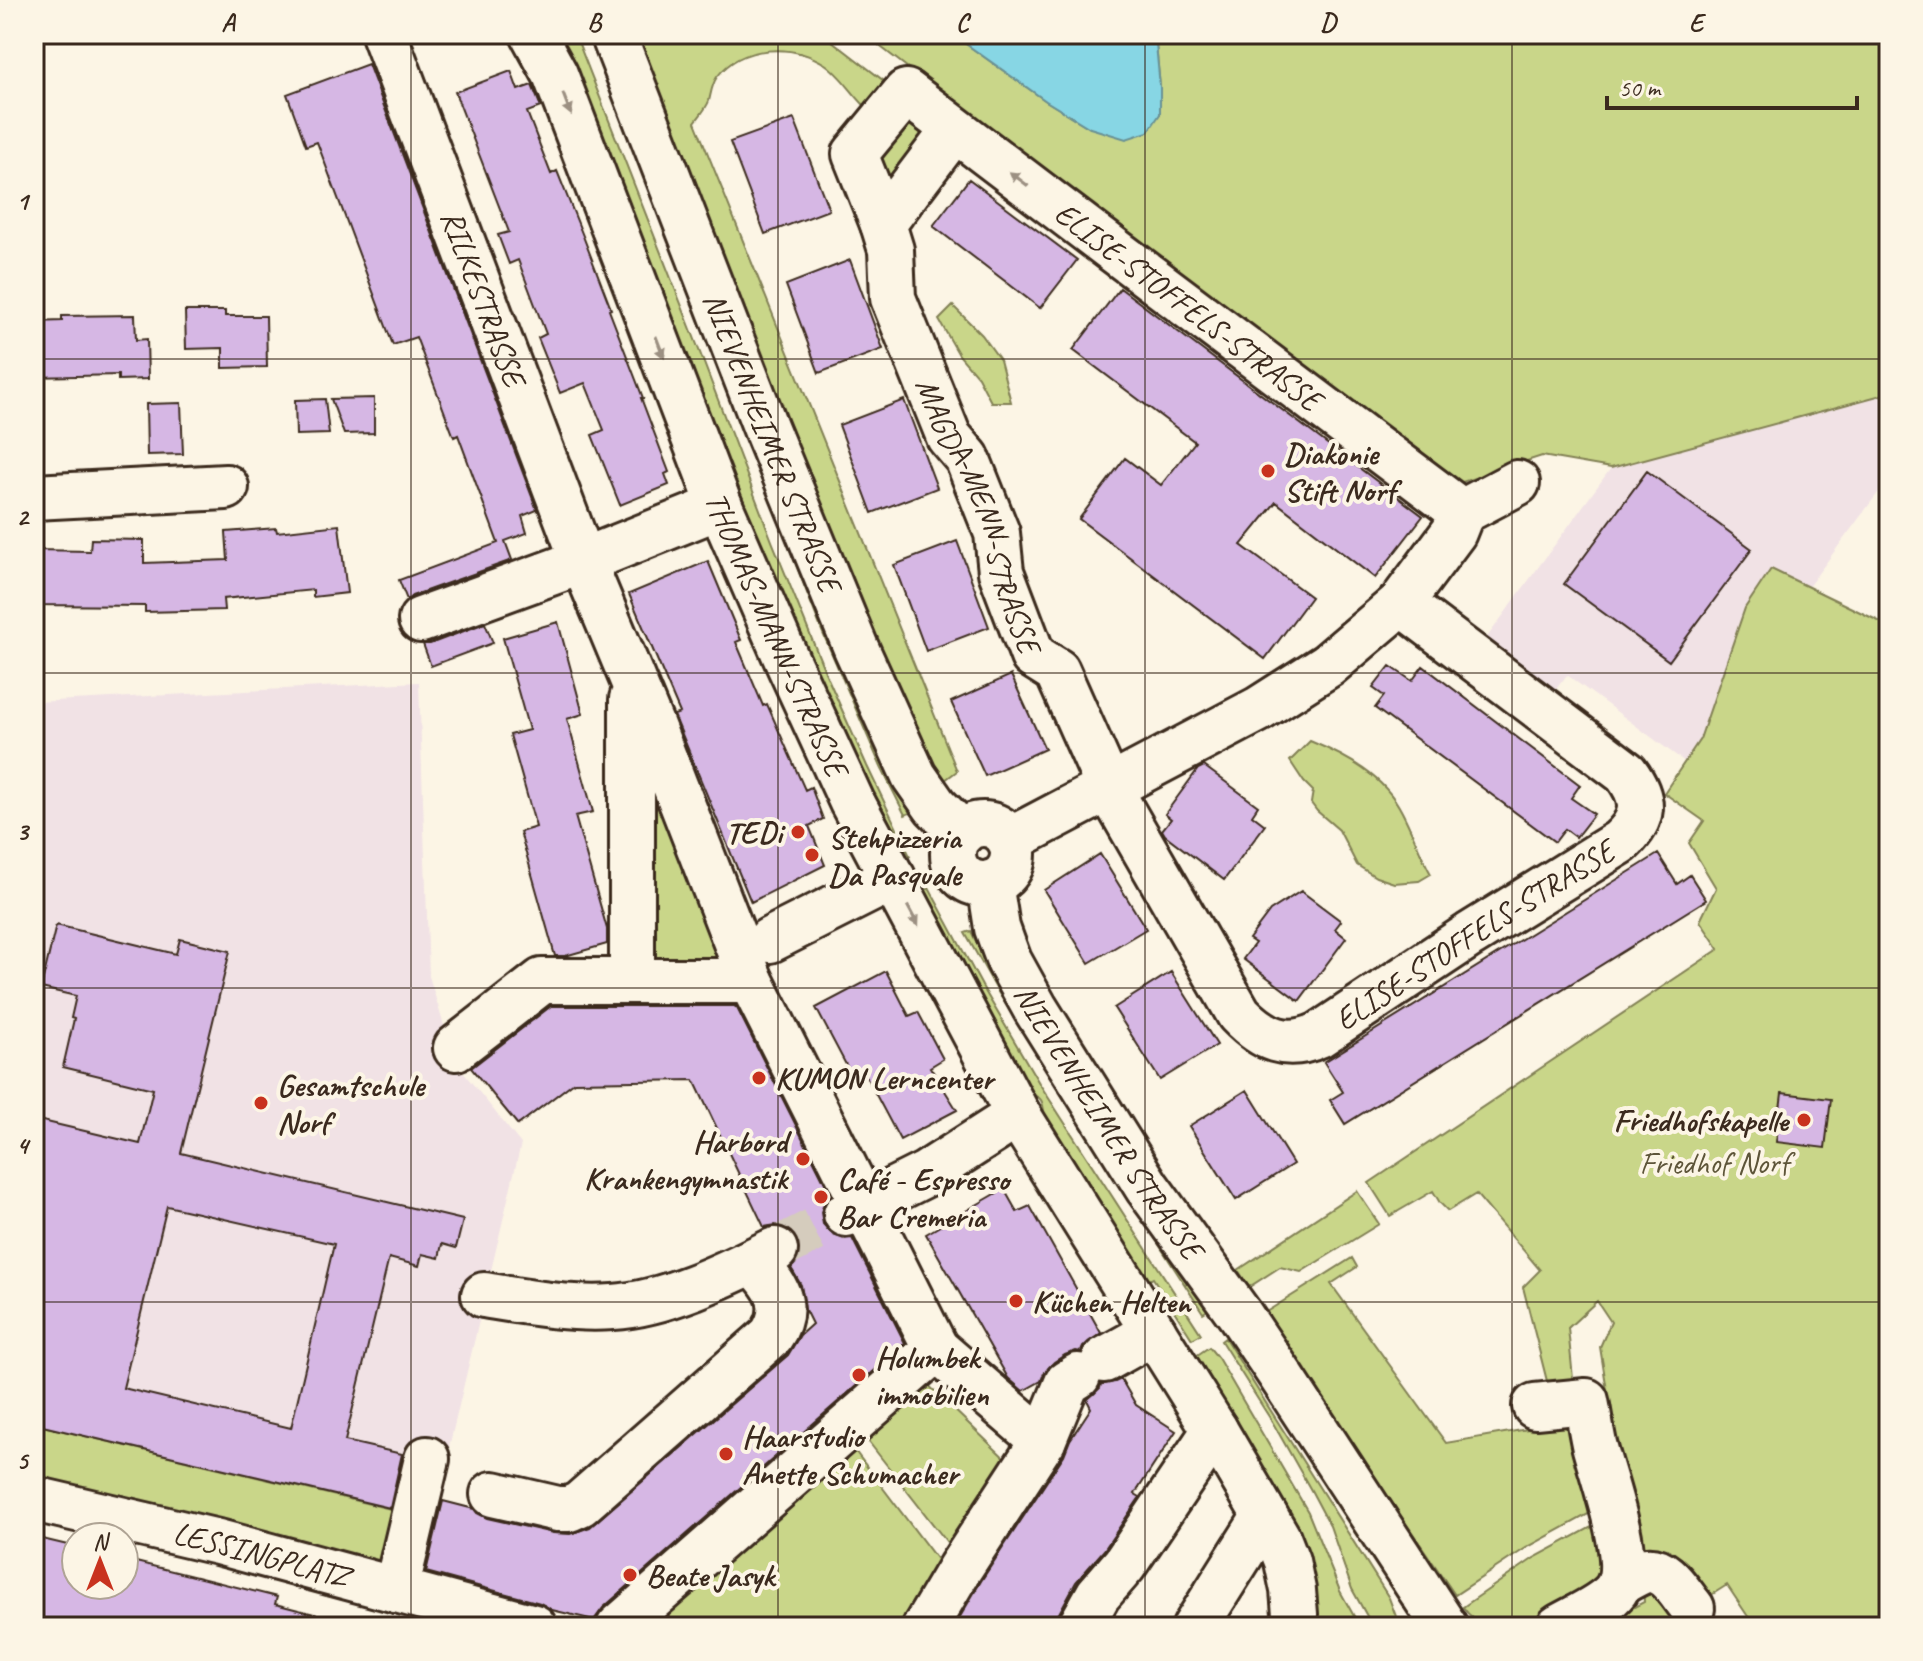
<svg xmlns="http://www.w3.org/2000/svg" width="1923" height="1661" font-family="Caveat,sans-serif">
  <rect width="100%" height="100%" fill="#fcf5e5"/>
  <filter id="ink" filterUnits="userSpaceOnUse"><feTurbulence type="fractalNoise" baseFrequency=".0125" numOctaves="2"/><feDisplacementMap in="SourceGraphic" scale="16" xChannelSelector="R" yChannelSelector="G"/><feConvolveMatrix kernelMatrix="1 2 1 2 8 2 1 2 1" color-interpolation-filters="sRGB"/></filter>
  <g filter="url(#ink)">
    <path fill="#f1e2e5" d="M1877,395L1889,401V478L1808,587L1771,570L1745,608L1700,739L1685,762L1567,675L1545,703L1477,651L1611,468Z
      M419,682L429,976L455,1062L521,1144L452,1435L415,1580L34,1487V702Z"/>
    <path fill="#c9d689" stroke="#828054" stroke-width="2" d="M558,34H575L694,337L772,541L826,674L867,766L910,856L903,860L745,521L739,492L700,397L577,76Z
      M588,34H593L833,646L910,813L905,815L881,767L822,631Z
      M636,34H823L884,81L864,105C851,92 840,74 825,64C792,43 741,45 717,77C712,84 711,93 709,101C706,109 700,115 695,122L957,771L945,780L911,730L742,308Z
      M864,34H952L1046,101L1090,128L1160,114V87L1155,34H1889V393L1611,468L1542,456L1450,486Z
      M900,117L927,131L889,187L872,154Z
      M953,306L982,335L1000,360L1011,402H991L978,377L959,355L939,320Z
      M1771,569L1889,626V1627H1755L1727,1585L1705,1599C1684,1568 1677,1542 1635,1549L1620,1471L1600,1347L1611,1322L1597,1301L1568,1328L1574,1389L1548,1385L1523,1287L1540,1270L1476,1194L1448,1211L1440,1203L1433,1191L1390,1216L1369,1183L1719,949L1700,921L1716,888L1689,843L1704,821L1664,793L1700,739L1745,608Z
      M1310,741C1346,756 1384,776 1402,812C1413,833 1420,854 1431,874L1419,881L1394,883L1376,877L1357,865L1339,830L1317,811L1311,803L1313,791L1304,782L1290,761Z
      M649,785H659L728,961L651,960Z
      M929,888L982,986L1039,1083L1201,1334L1192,1339L1153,1278L1145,1282L1054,1136C1051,1130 1047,1123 1045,1116C1042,1104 1045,1098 1030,1094L920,893Z
      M971,931C993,979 1023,1024 1052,1069C1103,1150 1155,1230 1208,1310L1203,1313L1051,1077L998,992L965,933Z
      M1357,1191L1379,1224L1301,1272L1280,1267L1249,1287L1238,1270Z
      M1352,1258L1357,1267L1331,1284L1446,1443L1575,1421L1594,1511L1526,1548L1455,1595L1353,1446L1266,1312Z
      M1225,1338L1389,1598L1400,1627H1373L1352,1589L1330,1526L1312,1492L1273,1423L1221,1341Z
      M1209,1347L1218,1358L1308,1512L1340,1591L1360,1627H1305L1190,1360Z
      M922,1379L1015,1468L957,1555L861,1432Z
      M34,1424L395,1510L380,1570L34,1487Z
      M849,1443L938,1561L940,1581L911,1627H638Z
      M1597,1524L1604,1561L1598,1583L1526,1625C1504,1630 1476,1628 1463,1607L1534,1558Z
      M1643,1585H1652L1671,1616L1664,1627H1596L1644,1602Z"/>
    <path fill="#87d6e4" stroke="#699195" stroke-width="2" d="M952,34H1155L1160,87V114L1148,132L1126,139L1090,128L1046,101Z"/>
    <path fill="#d6b7e4" stroke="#3b2a1e" stroke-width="2" fill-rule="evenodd" d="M368,64L537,510L522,516L527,533L505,541L512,560L412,596L407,600L399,580L498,543L458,435L454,437L416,337L393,345L317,142L306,146L287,94Z
      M511,71L518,90L532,85L541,107L527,112L551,174L557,171L583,236L611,309L609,310L643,398H641L669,472L665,474L669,485L620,505L592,435L604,430L585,383L560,393L538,338L546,334L518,260L509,264L498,235L509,232L455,92Z
      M794,119L829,210L765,234L730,142Z
      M969,179L1077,260L1040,308L933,226Z
      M850,260L883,349L819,373L786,285Z
      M1120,288L1423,516L1375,578L1276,502L1241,545L1311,597L1265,659L1079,519L1125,458L1161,485L1195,442L1073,350Z
      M185,311H225V316H266L267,367L223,368V348L186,349Z
      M135,315L136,340L147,339L148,379L118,380V375L34,377V322L62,321V316Z
      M374,398V433L344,434L331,399Z
      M325,399L329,434L296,435L295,400Z
      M904,400L937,488L872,513L839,425Z
      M181,403L183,454L147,455L146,404Z
      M1647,471L1752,549L1669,661L1564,584Z
      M339,525L347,593L313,597V590L223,599L224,610L145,612V606L34,605V550L90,551L91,539L144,540V563L228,560L226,532L276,528L277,532Z
      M957,541L989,627L926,651L894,565Z
      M708,561L741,640L736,642L763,706L767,704L805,790L811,787L823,819L809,826L825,865L751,902L674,715L680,713L629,594Z
      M558,622L583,714L567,719L593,812L575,816L607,929V944L565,956H555L520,832L536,827L510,735L529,730L503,638Z
      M485,623L493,643L431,666L423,644H430Z
      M1390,666L1412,681L1423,666L1580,785L1571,798L1594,814L1576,837L1565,829L1555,842L1375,708L1384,696L1373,688Z
      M1011,675L1045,749L985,776L951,702Z
      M1204,766L1258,806L1252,815L1265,825L1224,880L1165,835L1162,830L1171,819L1165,814L1198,769Z
      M1100,854L1146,929L1089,963L1044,890Z
      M1658,854L1677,884L1690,875L1706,900L1345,1124L1330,1100L1343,1092L1324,1062Z
      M1301,891L1341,921L1335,929L1346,938L1299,1001L1243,959L1255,943L1249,939L1270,911Z
      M56,925L176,954L180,939L230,951L181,1153L463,1220L456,1248L442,1244L439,1258L422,1254L419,1266L389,1258L345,1441L402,1454L390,1508L34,1424V1119L140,1144L153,1089L63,1067L74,1019L71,1018L76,996L41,988ZM167,1206L334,1244L291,1428L123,1388Z
      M886,971L909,1016L918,1012L943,1059L930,1067L957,1110L900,1140L865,1074L854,1080L816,1008Z
      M1171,972L1217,1045L1160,1080L1114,1008Z
      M551,1006H734L737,1008L831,1195L825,1201L821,1212L823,1224L833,1235L844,1239L852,1238L905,1343L603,1608L594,1620L552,1610L540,1603L426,1572L443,1501L474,1509L477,1513L487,1518L553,1533L570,1534L590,1527L788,1355L800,1335L812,1324L805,1310L801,1285L791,1268L796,1263L800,1252L798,1240L788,1229L776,1225L764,1227L694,1080L574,1082L518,1125L471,1068Z
      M1247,1090L1293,1164L1236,1200L1189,1126Z
      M1782,1093L1831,1099L1825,1148L1776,1142Z
      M1004,1189L1017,1212L1030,1206L1101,1333L1083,1347L1081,1352L1076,1351L1065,1355L1054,1362L1044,1373L1041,1381L1023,1391L1008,1378L926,1234Z
      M1121,1379L1136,1405L1176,1431L1135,1494L1140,1497L1104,1550L1076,1582L1058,1615L1055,1627H954L981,1581L1064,1455L1070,1440L1091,1408L1087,1400L1100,1388L1101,1384L1115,1382Z
      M34,1537L76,1547V1585H124V1559L277,1597L275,1604L330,1618L329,1627H34Z"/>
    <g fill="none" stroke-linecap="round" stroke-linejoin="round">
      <path stroke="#d5ccbd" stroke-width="44" stroke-dasharray="44 22" stroke-linecap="butt" d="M775,1250L846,1214"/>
      <g stroke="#3b2a1e" stroke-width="50">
        <g id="minor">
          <path id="s1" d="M384,34L583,561L421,620"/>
          <path id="s2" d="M533,34L555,74L720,506L789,665L852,802L1018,1115L1215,1430L1278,1538L1287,1561L1293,1590L1295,1614L1294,1627"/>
          <path id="s3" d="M954,130L883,224L891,250L893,298L949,437L967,458L997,533L1001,572L1033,656L1057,671L1109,788L1239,1014C1263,1039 1286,1050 1319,1035L1470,935L1620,842C1645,819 1646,800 1626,773L1401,603"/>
          <path id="s4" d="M883,224L855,154L906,92L1115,251L1462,512"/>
          <path d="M34,497L226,487"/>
          <path d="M720,506L583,561L651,724L751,981L936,1349"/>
          <path d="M632,699V981"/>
          <path d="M1010,840L1259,709L1328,665L1401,603L1454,532L1462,512L1517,483"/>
          <path d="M770,940L893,878"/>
          <path d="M456,1048L542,981H751"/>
          <path d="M846,1214L926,1174L1018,1115"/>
          <path d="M484,1295C527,1302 570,1310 613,1307C666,1304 728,1273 775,1250"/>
          <path d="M1104,1360L1154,1332"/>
          <path d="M1535,1406L1586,1401C1589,1416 1591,1430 1594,1444C1602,1477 1635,1562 1616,1590C1605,1605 1576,1617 1559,1627"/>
          <path d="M1043,1441L1067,1383L1078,1376"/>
          <path d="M493,1494L558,1509H569L580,1504L771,1336C792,1305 775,1284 753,1261"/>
          <path id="s5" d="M34,1499L218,1542L534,1627"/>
          <path d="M1620,1583C1627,1579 1635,1574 1643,1571C1665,1564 1680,1594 1692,1608"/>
          <path d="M396,1590L427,1459"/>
          <path d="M619,1627L936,1349L1043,1441L960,1568L925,1627"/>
          <path d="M1080,1627L1098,1595L1124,1565L1215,1430"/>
          <path d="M1195,1627L1265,1516"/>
        </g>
      </g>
      <g stroke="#3b2a1e" stroke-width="50">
        <g id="major">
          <path id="s6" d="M613,34L766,429L856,648L914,776L935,806L962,833"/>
          <circle cx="983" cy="854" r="30"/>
          <path id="s7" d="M990,883L997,928L1002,942L1009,961L1035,1008L1147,1187L1240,1315L1281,1376L1445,1627"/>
        </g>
      </g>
      <use href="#minor" stroke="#fcf5e5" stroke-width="44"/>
      <use href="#major" stroke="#fcf5e5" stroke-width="44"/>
    </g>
    <defs><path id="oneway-solid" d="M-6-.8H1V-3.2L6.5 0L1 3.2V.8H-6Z" transform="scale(2)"/></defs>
    <g fill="#9c9082">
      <use href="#oneway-solid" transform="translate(567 104) rotate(69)"/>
      <use href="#oneway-solid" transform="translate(1019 179) rotate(-143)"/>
      <use href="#oneway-solid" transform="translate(660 347) rotate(69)"/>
      <use href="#oneway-solid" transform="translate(913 916) rotate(62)"/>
    </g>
  </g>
  <path fill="none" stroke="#3b2a1e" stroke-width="2" stroke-opacity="0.55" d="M411,34V1627M778,34V1627M1145,34V1627M1512,34V1627M34,359H1889M34,673H1889M34,988H1889M34,1302H1889"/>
  <g fill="#c8321e" stroke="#fcf5e5" stroke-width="3">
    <circle cx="1268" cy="471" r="8"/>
    <circle cx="798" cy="832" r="8"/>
    <circle cx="812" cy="855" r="8"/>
    <circle cx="759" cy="1078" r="8"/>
    <circle cx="261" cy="1103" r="8"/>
    <circle cx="1804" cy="1120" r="8"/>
    <circle cx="803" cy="1159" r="8"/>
    <circle cx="821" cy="1197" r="8"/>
    <circle cx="1016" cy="1301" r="8"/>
    <circle cx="859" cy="1375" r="8"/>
    <circle cx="726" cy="1454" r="8"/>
    <circle cx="630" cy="1575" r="8"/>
  </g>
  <g text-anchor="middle" stroke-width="8" stroke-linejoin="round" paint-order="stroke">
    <g font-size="32" fill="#3b2a1e" stroke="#fcf5e5">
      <text dy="11" stroke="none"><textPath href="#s1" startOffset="282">RILKESTRASSE</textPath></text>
      <text dy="11" stroke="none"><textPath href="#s4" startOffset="510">ELISE-STOFFELS-STRASSE</textPath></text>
      <text dy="11" stroke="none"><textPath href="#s6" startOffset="438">NIEVENHEIMER STRASSE</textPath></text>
      <text dy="11" stroke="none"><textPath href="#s3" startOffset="428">MAGDA-MENN-STRASSE</textPath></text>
      <text dy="11" stroke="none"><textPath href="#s2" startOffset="648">THOMAS-MANN-STRASSE</textPath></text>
      <text dy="11" stroke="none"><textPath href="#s3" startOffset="1272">ELISE-STOFFELS-STRASSE</textPath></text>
      <text dy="11" stroke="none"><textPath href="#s7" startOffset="270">NIEVENHEIMER STRASSE</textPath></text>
      <text dy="11" stroke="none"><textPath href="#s5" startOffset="234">LESSINGPLATZ</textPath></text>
    </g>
    <g font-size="32" font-weight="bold" fill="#3b2a1e" stroke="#fcf5e5" text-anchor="start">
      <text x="1284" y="464">Diakonie<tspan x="1284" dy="37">Stift Norf</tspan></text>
      <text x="782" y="843" text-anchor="end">TEDi</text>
      <text x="828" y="848">Stehpizzeria<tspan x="828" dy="37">Da Pasquale</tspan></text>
      <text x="775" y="1089">KUMON Lerncenter</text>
      <text x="277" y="1096">Gesamtschule<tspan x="277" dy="37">Norf</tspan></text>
      <text x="1788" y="1131" text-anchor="end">Friedhofskapelle</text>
      <text x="787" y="1152" text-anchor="end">Harbord<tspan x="787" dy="37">Krankengymnastik</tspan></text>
      <text x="837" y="1190">Café - Espresso<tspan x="837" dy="37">Bar Cremeria</tspan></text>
      <text x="1032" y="1312">Küchen Helten</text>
      <text x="875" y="1368">Holumbek<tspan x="875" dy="37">immobilien</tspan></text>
      <text x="742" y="1447">Haarstudio<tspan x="742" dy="37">Anette Schumacher</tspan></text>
      <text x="646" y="1586">Beate Jasyk</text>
    </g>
    <g font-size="32" fill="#5e5539" stroke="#fcf5e5">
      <text x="1714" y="1173">Friedhof Norf</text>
    </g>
  </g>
  <rect width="1923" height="1661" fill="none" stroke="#fcf5e5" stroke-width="88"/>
  <g transform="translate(100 1561)"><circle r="38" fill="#fcf5e5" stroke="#afa495" stroke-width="2"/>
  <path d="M0-6L14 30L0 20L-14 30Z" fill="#c8321e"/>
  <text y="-12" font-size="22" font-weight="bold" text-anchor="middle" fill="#3b2a1e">N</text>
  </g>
  <path d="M1607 96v12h250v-12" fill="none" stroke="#3b2a1e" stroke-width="4"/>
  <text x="1619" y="96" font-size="24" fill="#3b2a1e" stroke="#fcf5e5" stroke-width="6" paint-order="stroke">50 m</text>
  <rect x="44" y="44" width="1835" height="1573" fill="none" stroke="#3b2a1e" stroke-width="3"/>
  <g font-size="26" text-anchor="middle" font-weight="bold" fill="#3b2a1e">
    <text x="228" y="31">A</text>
    <text x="594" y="31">B</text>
    <text x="962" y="31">C</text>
    <text x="1328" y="31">D</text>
    <text x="1696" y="31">E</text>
    <text x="22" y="210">1</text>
    <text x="22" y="525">2</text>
    <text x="22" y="840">3</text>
    <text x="22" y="1154">4</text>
    <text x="22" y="1469">5</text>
  </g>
</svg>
